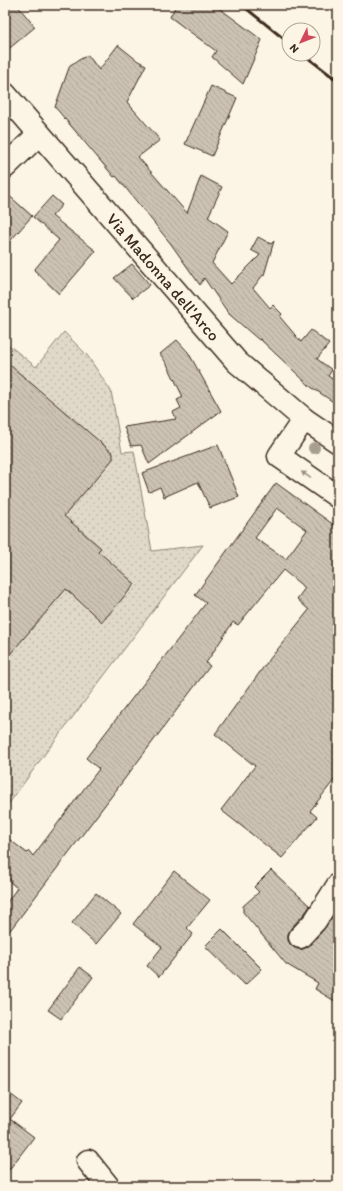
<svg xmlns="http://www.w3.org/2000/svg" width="343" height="1191" font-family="Itim,sans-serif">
  <defs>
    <pattern id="grass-dots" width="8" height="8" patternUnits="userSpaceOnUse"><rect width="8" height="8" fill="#e0d8c8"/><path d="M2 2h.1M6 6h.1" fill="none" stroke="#c1baab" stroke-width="1.8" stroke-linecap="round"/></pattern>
    <pattern id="building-back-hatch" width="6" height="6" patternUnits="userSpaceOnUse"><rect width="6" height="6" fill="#ccc2b3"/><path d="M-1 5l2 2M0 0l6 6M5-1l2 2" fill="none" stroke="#b0a79a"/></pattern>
  </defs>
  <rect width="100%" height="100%" fill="#fcf5e5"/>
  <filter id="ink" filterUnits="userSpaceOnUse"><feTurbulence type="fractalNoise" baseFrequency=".025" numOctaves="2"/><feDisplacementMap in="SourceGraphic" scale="8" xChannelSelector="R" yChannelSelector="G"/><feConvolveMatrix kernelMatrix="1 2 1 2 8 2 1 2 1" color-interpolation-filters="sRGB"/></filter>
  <g filter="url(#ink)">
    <path fill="url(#grass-dots)" stroke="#8e8173" d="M64,332L87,355L111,391L122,452L134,451L152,551L203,545L47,751L5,809V342L36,367Z"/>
    <path fill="url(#building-back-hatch)" stroke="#3b2a1e" fill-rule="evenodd" d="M5,5H17L35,27L5,52Z
      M176,5H215L262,40L243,84L212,57L216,51L170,17Z
      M118,45L138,61L146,65L127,102L160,140L138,157L187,213L201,176L222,187L208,217L228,231L212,263L231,284L260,255L251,250L258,237L271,244L274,241L264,275H263L253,288L270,308L273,305L282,314L280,317L301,342L311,330L329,344L317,359L332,370L328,376L338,383V405L311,387L260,339L259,340L229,314L204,278L200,285L171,244L116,176L114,177L55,107L70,65L88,55L99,70Z
      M211,86L237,98L212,156L185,144Z
      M5,192L32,216L5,247Z
      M52,196L62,205L52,216L96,251L59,294L34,270L59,240L33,217Z
      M132,264L150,285L133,298L114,278Z
      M177,340L188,352L221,411L149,464L141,445L131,446L124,427L176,419L173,412L181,408L177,400L183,397L167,364L160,354Z
      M5,361L113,453V459L64,516L101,548L98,551L135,584L102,622L66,589L5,660Z
      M218,445L239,497L210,508L198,482L164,497L160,487L149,492L142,473Z
      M276,483L338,528V775L310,811L317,817L282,858L221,810L255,766L215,734L265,665L309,610L297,599L305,588L283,570L238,625L233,622L206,663L210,666L5,937V905L17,888L10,882L11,880L5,876V836L27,853L29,851L33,856L99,769L86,758L206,603L195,595ZM277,508L307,530L286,559L255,538Z
      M271,870L310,906L305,913L291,928L288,934V940L292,946L298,949H303L309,946L324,929L338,908V1003L315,989L318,983L286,964L243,912V906L259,892L254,887Z
      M174,871L210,900L187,928L193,934L159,977L147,966L162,947L133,924Z
      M96,893L121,914L96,944L72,923Z
      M222,929L262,969L245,985L205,946Z
      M80,967L93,977L61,1019L48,1010Z
      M5,1090L22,1103L10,1119L34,1137L5,1175Z"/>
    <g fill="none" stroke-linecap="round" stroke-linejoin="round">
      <g stroke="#3b2a1e" stroke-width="25">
        <path id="minor" d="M5,167L39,134
          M304,419L279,456L338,497
          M300,937L315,921L338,885
          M88,1161L108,1186"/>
      </g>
      <g stroke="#3b2a1e" stroke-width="25">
        <g id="major">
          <path id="s1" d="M5,94L237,362L304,419L338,442"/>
        </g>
      </g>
      <use href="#minor" stroke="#fcf5e5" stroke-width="22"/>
      <use href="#major" stroke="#fcf5e5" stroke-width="22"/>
      <path stroke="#3b2a1e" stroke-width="3" d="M242,5L289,43
        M303,54L338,81"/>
    </g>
    <circle fill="#a89e8f" cx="314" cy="448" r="6"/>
    <defs><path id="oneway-solid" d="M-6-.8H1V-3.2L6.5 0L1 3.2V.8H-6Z"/></defs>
    <use fill="#9c9082" href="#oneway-solid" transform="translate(306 475) rotate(-145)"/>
  </g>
  <g text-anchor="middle" stroke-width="3" stroke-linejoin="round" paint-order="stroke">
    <g font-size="17" fill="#3b2a1e" stroke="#fcf5e5">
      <text dy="6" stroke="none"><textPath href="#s1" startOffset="242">Via Madonna dell'Arco</textPath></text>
    </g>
  </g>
  <rect width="343" height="1191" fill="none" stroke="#fcf5e5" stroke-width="20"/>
  <rect x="10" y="10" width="323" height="1171" fill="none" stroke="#3b2a1e" stroke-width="1.5" filter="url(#ink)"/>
  <g transform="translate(301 42) rotate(227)"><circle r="19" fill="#fcf5e5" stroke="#afa495"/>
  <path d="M0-3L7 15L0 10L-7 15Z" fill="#d1495b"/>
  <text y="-6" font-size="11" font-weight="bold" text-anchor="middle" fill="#3b2a1e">N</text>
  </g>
</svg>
